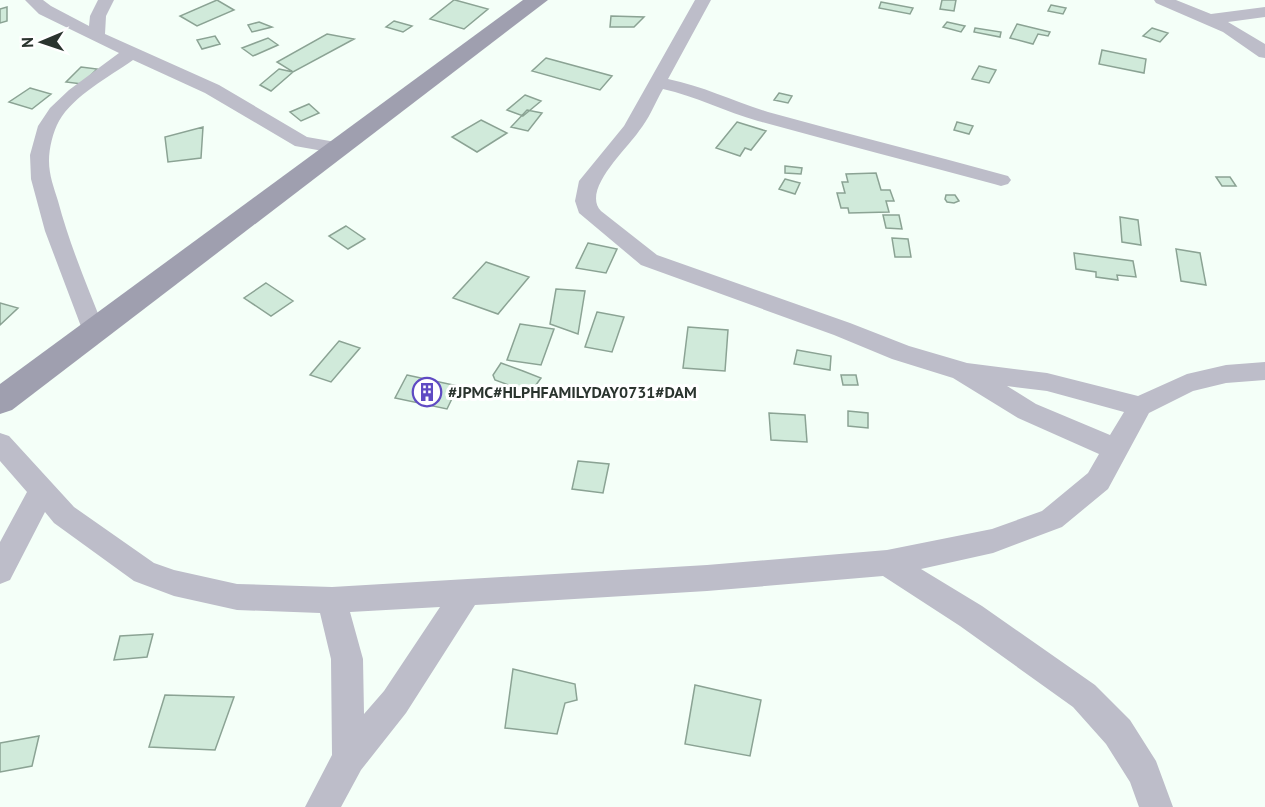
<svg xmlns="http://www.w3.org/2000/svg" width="1265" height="807" font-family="'PT Sans',sans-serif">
  <rect width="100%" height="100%" fill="#f4fff8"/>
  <path fill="#d0eada" stroke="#8ba394" stroke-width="1.5" d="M217,0L234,10L197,26L180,16Z
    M454,0H455L488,9L464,29L430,19Z
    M942,0H956L954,11L940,9Z
    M881,2L913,8L910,14L879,8Z
    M1051,5L1066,8L1063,14L1048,11Z
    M7,7V21L0,23V9Z
    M611,16L644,17L634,27H610Z
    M394,21L412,26L403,32L386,27Z
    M259,22L272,27L252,32L248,25Z
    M947,22L965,26L961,32L943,27Z
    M1017,24L1050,32L1048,36L1038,34L1033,44L1010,38Z
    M975,28L1001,32L1000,37L974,32Z
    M1152,28L1168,33L1160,42L1143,36Z
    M327,34L354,39L293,72L277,62Z
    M215,36L220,44L202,49L197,40Z
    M268,38L278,45L253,56L242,48Z
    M1102,50L1146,59L1144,73L1099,64Z
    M546,58L612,76L600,90L532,71Z
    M979,66L996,70L989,83L972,79Z
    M81,67L97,69L82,84L66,82Z
    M279,69L293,72L271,91L260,85Z
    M30,88L51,94L32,109L9,102Z
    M779,93L792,96L788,103L774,100Z
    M525,95L541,101L523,116L507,110Z
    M309,104L319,113L301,121L290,112Z
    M527,110L542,113L528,131L511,127Z
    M481,120L507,133L477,152L452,137Z
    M737,122L766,131L751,150L745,148L740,156L716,148Z
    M957,122L973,126L969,134L954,130Z
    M203,127L201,158L168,162L165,137Z
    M785,166L802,168L801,174L785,173Z
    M876,173L881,190H890L894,201H886L889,212L849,213L848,208H841L837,193H845L842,182H848L846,174Z
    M1216,177H1230L1236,186H1222Z
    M785,179L800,183L795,194L779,189Z
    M946,195H955L959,201L954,203L947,202L945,199Z
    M883,215H899L902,229L886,228Z
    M1120,217L1138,220L1141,245L1122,242Z
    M346,226L365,239L348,249L329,236Z
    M892,238L908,239L911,257H895Z
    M588,243L617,249L606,273L576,268Z
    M1176,249L1200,253L1206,285L1181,281Z
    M1074,253L1133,261L1136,277L1117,275L1118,280L1096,277V272L1076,269Z
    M486,262L529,277L498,314L453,298Z
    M266,283L293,301L271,316L244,298Z
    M556,289L585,291L578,334L550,324Z
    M0,303L18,308L0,325Z
    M597,312L624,317L612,352L585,347Z
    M520,324L554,329L541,365L507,360Z
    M688,327L728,330L725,371L683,368Z
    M339,341L360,348L331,382L310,375Z
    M797,350L831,356L830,370L794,364Z
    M501,363L523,371L541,378L530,393L495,380L493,375Z
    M407,375L458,386L447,409L395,398Z
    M841,375H856L858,385H843Z
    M848,411L868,413V428L848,426Z
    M769,413L805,415L807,442L771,440Z
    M578,461L609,464L603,493L572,489Z
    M153,634L147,657L114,660L120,636Z
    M513,669L575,684L577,700L565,703L557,734L505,728Z
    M695,685L761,700L750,756L685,744Z
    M165,695L234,697L215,750L149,747Z
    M39,736L32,766L0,772V743Z"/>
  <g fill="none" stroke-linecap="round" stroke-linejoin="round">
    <path fill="#bdbdc9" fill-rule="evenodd" d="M25,0H43L51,6L89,26L90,16L98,0H114L106,16L105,34L219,85L307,137L347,144L350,148L347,152L340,154L295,146L205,93L133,60C109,77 74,95 59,121C53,132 49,148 49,161C49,175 54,188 58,201C70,246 88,288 105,331L101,337L93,340L85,337L45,231L31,179L30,155L38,126L50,108L69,90L119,53L39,14Z
      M695,0H711L668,79C703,86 735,102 768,112C848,134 928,154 1008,176L1011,180L1008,184L1001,186L994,184C915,163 837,143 758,121C726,112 695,96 663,89C655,103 649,119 639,131C627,149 581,190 601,211L657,255L850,323L909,346L967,363L1047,373L1138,396L1187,374L1226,365L1265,362V380L1226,383L1193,391L1149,413L1108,489L1062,527L993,553L921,569L982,606L1095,685L1130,720L1156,761L1173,807H1139L1130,782L1106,744L1073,707L960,626L883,576L707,591L475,605L406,713L361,770L341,807H305L332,755L331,659L320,613L237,610L174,596L134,581L54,523L45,512L10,580L0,584V542L27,492L0,461V433L9,436L74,507L154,563L174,570L237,584L332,587L707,565L887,550L992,529L1042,511L1088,473L1099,454L1018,418L953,378L892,359L834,335L641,265L579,213L575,201L579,181L624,126ZM1007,386L1047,391L1124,412L1110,435L1036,404ZM440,607L384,691L364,714L363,659L350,612Z
      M1154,0H1176L1211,14L1265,7V17L1228,22L1265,44V58L1259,57L1223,32L1156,3Z"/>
    <path fill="#9f9faf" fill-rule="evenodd" d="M523,0H548L12,410L0,414V384Z"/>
  </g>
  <defs>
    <g id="building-ring" transform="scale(1.5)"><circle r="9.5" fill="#fff" stroke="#5f4ac3" stroke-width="1.5"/><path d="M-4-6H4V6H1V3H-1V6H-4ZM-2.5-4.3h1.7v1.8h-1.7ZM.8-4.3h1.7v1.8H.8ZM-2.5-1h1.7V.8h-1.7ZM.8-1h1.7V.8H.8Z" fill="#5f4ac3"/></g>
  </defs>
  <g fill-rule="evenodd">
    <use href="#building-ring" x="427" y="392"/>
  </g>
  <g text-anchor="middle" stroke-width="6" stroke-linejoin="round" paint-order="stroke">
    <g font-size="16" font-weight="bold" fill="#2a342e" stroke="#fff" text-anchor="start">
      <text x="448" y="398">#JPMC#HLPHFAMILYDAY0731#DAM</text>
    </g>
  </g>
  <g transform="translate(42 42) rotate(268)" stroke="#ffffff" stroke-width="4.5" paint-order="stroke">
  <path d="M0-4.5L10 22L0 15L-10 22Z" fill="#2a342e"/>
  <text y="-9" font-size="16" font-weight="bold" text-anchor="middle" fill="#2a342e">N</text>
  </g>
</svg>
